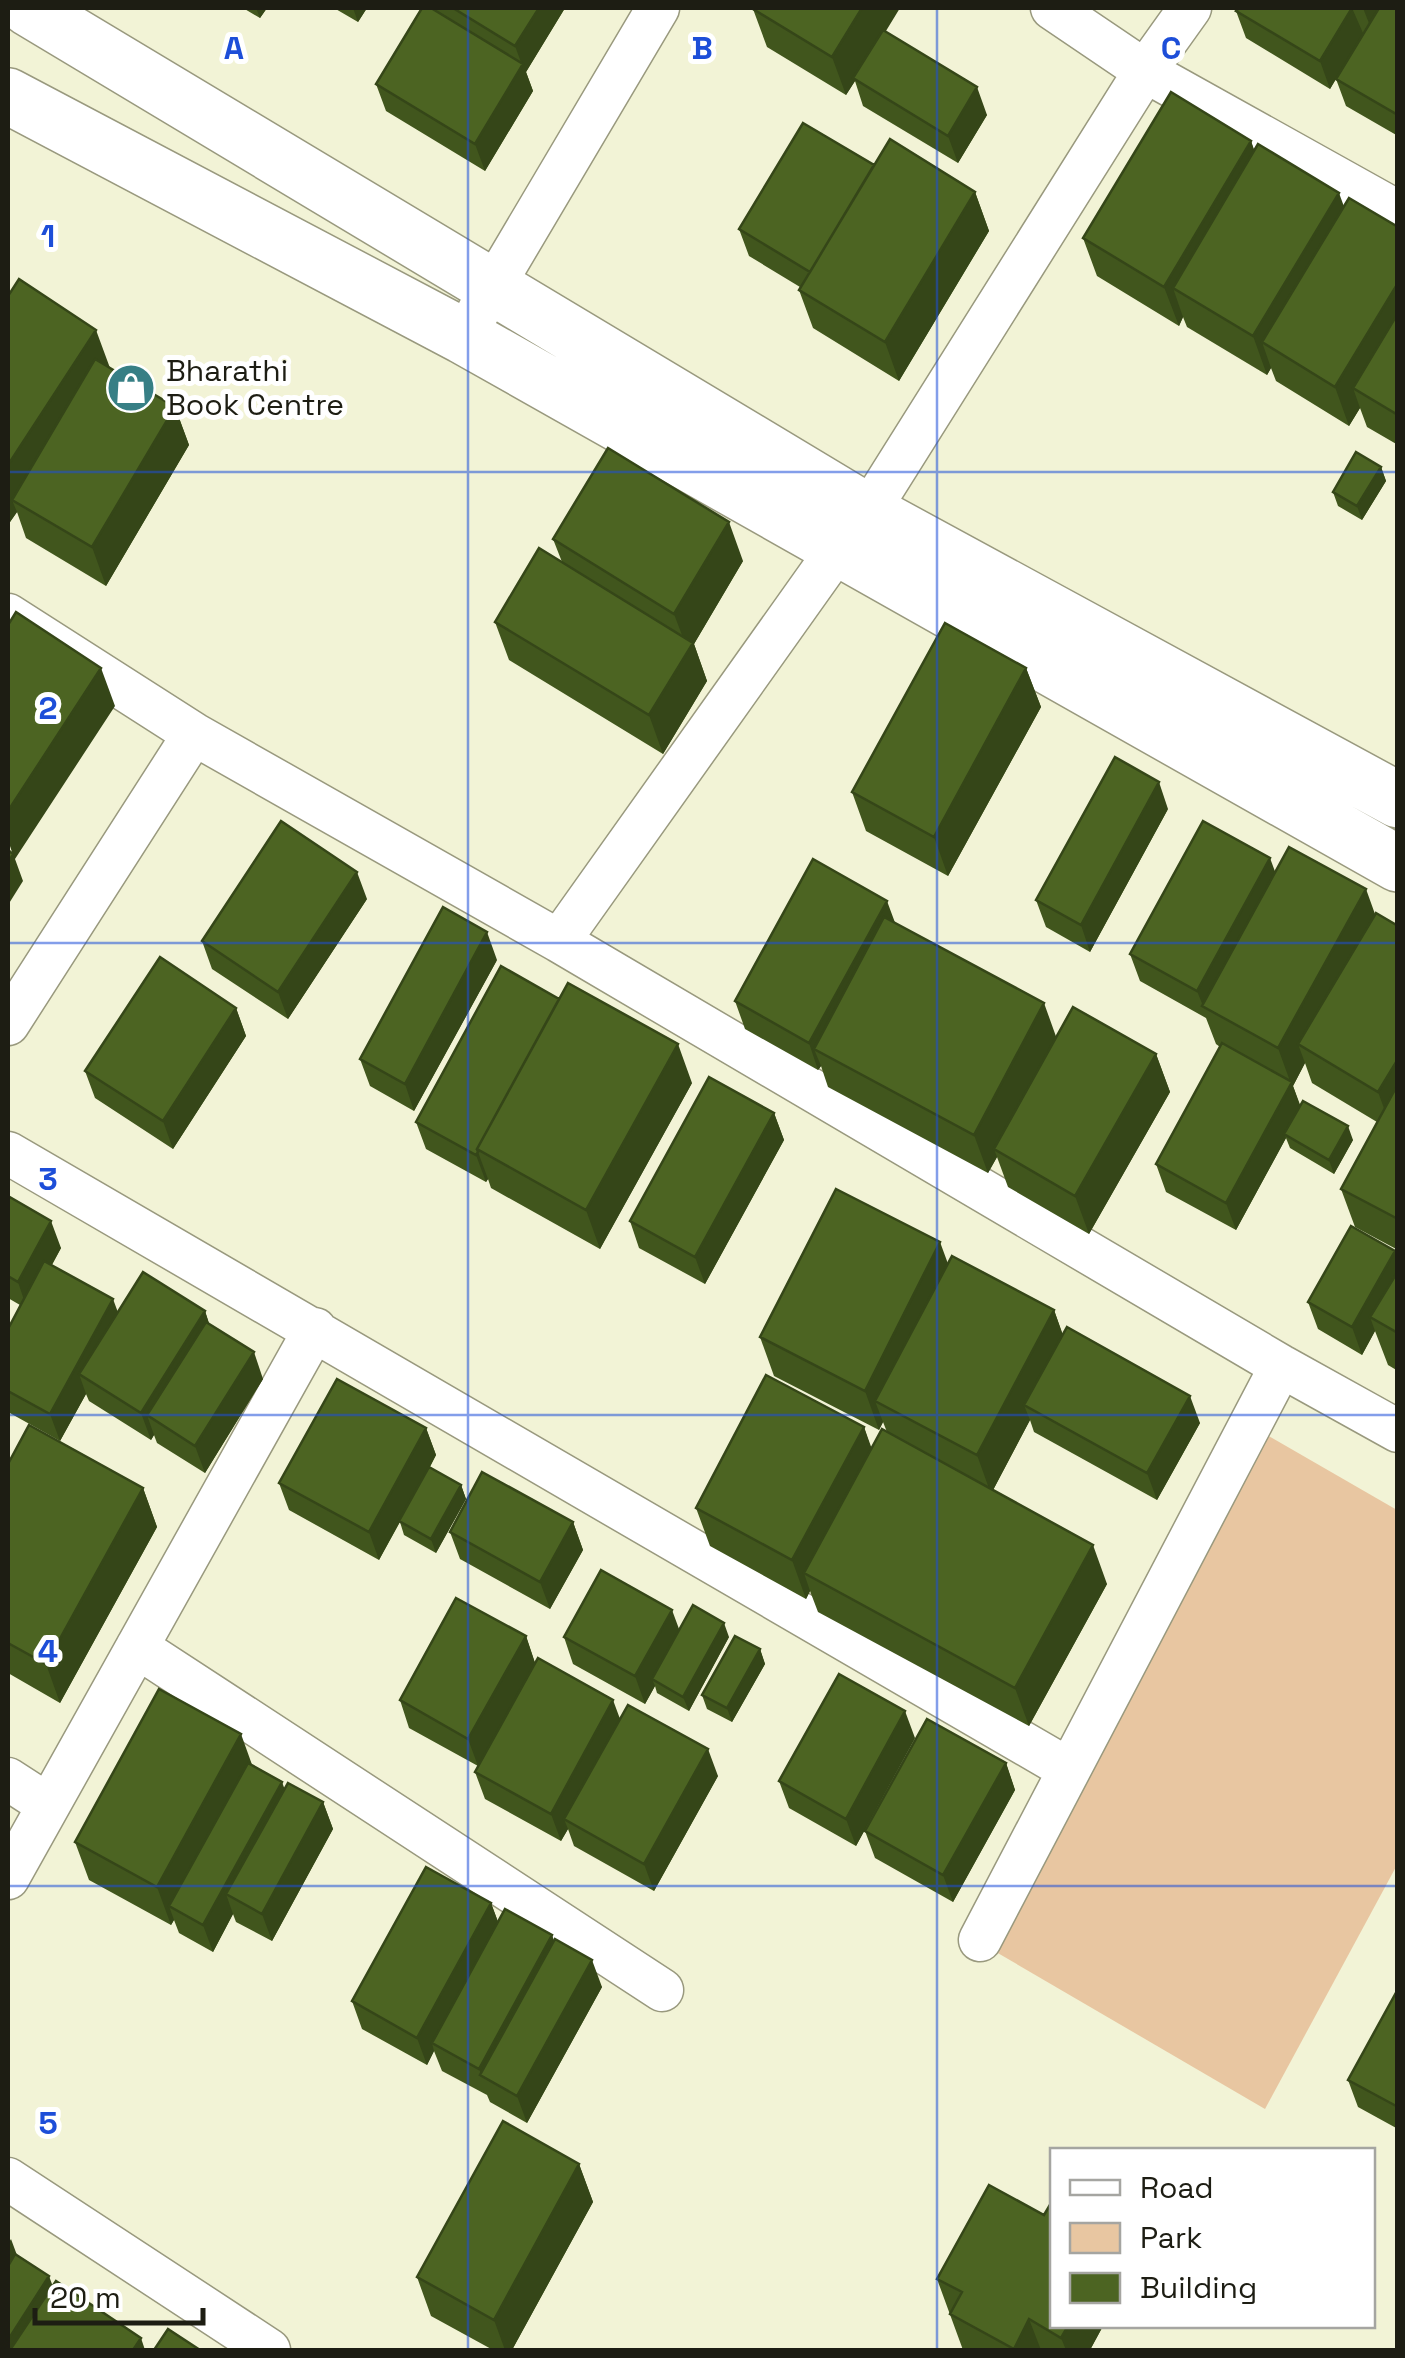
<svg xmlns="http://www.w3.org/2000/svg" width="1405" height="2358" font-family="'Space Grotesk',sans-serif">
  <rect width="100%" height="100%" fill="#f2f3d6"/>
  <path fill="#e8c6a1" d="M1267,1435L1397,1510V1865L1265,2109L996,1952Z"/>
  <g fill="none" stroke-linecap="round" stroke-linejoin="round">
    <g stroke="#99997e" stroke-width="45">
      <path id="minor" d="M1052,8L1145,71L1398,212
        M1190,8L1145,71L868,512L837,550L559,941L1281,1366L1398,1431
        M478,312L658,8
        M8,615L194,734L8,1024
        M194,734L559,941
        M8,1153L1068,1769
        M137,1647L662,1990
        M8,1779L48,1805
        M8,1878L315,1329
        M980,1940L1281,1366
        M8,2179L269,2350"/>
    </g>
    <g stroke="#99997e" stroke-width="58">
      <path id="tertiary" d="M28,8L868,512L1398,800
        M8,96L463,336L1398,864"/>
    </g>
    <use href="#minor" stroke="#fff" stroke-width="42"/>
    <use href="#tertiary" stroke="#fff" stroke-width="55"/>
  </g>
  <path fill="#41561d" d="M243,8H267L260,18Z
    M334,8H367L358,22Z
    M418,8H565L526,72L533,91L485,171L386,111L376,84L421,9Z
    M1239,8H1398V136L1346,106L1336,79L1330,89L1246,38L1236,11Z
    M753,9L885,31L987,115L958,163L863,106L855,81L846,95L767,47Z
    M1251,141L1254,151L1344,207L1398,227V445L1367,427L1360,408L1349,426L1276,381L1271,368L1267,375L1187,327L1183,317L1179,326L1097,276L1083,238Z
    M874,165L975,192L989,231L899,381L813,328L799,290L800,287L749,256L739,229Z
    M8,296L110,369L175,407L189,445L106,586L26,538L17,512L10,522L8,521Z
    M1381,467L1386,481L1362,520L1338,506L1333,492Z
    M553,539L743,561L694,644L707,681L663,754L509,660L495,622L562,562Z
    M1026,668L1041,707L948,876L866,831L852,792Z
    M1168,809L1090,952L1046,927L1036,900Z
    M1275,872L1375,915L1398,926V1250L1355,1227L1341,1189L1377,1122L1312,1083L1305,1063L1293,1086L1300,1106L1353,1140L1334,1174L1290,1148L1286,1138L1236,1230L1166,1192L1156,1164L1220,1047L1216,1044L1206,1018L1140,981L1130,954Z
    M367,899L288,1019L212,969L202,941Z
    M896,923L1056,1037L1156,1054L1170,1092L1089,1234L1008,1187L997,1157L988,1173L828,1087L821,1066L818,1070L745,1029L735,1001Z
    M497,960L414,1111L370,1086L360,1059Z
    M236,1008L246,1036L173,1149L95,1098L85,1071Z
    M692,1083L600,1249L491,1188L488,1179L486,1182L426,1149L416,1122Z
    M774,1113L784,1140L705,1284L639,1248L630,1221Z
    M8,1196L61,1248L52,1265L118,1312L205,1311L209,1324L263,1379L205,1473L157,1443L154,1435L151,1440L89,1401L86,1394L60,1441L8,1412V1320L10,1325L20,1305L8,1298Z
    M1395,1251L1398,1259V1371L1388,1365L1375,1331L1362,1355L1318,1329L1308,1302Z
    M948,1263L1054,1310L1063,1336L1200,1423L1157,1500L1034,1432L1030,1420L993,1490L1107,1584L1029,1726L818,1612L810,1591L806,1599L710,1546L696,1508L864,1427L871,1449L887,1432L883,1422L879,1430L774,1376L760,1337Z
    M426,1428L436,1455L430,1467L461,1485L466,1499L436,1553L404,1535L400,1522L379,1560L289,1510L279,1483Z
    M8,1464L143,1488L157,1527L60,1703L8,1673Z
    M573,1522L583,1550L550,1609L460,1559L450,1532Z
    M679,1630L729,1637L689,1711L657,1693L655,1686L645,1704L573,1664L564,1637Z
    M526,1636L535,1663L620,1718L718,1776L654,1891L574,1846L568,1829L561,1841L485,1799L475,1772L478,1766L409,1728L400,1700Z
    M760,1649L765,1664L732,1722L707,1709L702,1695Z
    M915,1738L856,1846L789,1808L779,1781Z
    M1006,1763L1015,1790L953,1902L875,1858L865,1831Z
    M252,1766L284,1789L323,1802L333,1829L272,1941L236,1922L233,1914L213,1952L179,1933L174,1920L171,1925L89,1880L75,1842Z
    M491,1903L498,1922L554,1941L602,1987L527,2123L490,2102L487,2095L442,2071L434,2051L427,2065L362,2029L352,2001Z
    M1398,1989V2129L1358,2107L1348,2080Z
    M579,2164L593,2202L512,2350H493L431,2316L417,2277Z
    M937,2279L1052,2326H1103L1090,2350H963Z"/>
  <path fill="#354618" d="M256,8H267L260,18Z
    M353,8H367L358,22Z
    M539,8H565L526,72L533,91L485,171L475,144L522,65L515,46Z
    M862,8H900L856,80L853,78L855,81L846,95L832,57Z
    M1352,8L1363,33L1330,89L1320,61Z
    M1363,8H1385L1372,31Z
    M977,87L987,115L958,163L948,136Z
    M1251,141L1265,180L1173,288L1183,317L1179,326L1164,287Z
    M975,192L989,231L899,381L885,342Z
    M1339,193L1353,231L1262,342L1271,368L1267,375L1253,336Z
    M1398,283V345L1353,388L1360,408L1349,426L1335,387Z
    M96,330L110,368L12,500L17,512L10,522L8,516V465Z
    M175,407L189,445L106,586L92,547Z
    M1381,467L1386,481L1362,520L1357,506Z
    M729,522L743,561L694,644L707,681L663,754L649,715L688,651L674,614Z
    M101,668L115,706L15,859L23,881L8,905V863L13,855L8,840V811Z
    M1026,668L1041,707L948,876L934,837Z
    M1159,782L1168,809L1090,952L1081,925Z
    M1270,858L1280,885L1203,1006L1197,991Z
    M357,872L367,899L288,1019L278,992Z
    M1366,889L1380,928L1298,1044L1305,1063L1293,1086L1302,1110L1284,1134L1286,1138L1236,1230L1226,1203L1291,1084L1278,1048Z
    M887,901L897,928L814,1049L821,1066L818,1070L809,1043Z
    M487,932L497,960L414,1111L405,1084Z
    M1044,1003L1058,1042L994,1149L997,1157L988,1173L974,1135Z
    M236,1008L246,1036L173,1149L163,1121Z
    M678,1044L692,1083L600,1249L586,1210Z
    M1156,1054L1170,1092L1089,1234L1075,1196Z
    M1398,1059V1121L1392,1130L1378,1092Z
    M774,1113L784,1140L705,1284L695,1257Z
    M1348,1126L1353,1140L1334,1174L1329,1160Z
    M478,1152L488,1179L486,1182L476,1155Z
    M51,1221L61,1248L27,1309L18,1282Z
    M940,1242L954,1280L875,1401L883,1422L879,1430L865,1391Z
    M1395,1251L1398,1259V1291L1370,1317L1375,1331L1362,1355L1352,1327Z
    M113,1299L123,1326L79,1374L86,1394L60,1441L50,1414Z
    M1054,1310L1068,1349L1024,1405L1030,1420L991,1494L977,1455Z
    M205,1311L214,1338L147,1415L154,1435L151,1440L141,1413Z
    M254,1352L263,1379L205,1473L195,1446Z
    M1190,1396L1200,1423L1157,1500L1147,1473Z
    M864,1427L878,1466L804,1573L810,1591L806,1599L792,1560Z
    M426,1428L436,1455L379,1560L369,1532Z
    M461,1485L466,1499L436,1553L431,1539Z
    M143,1488L157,1527L60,1703L46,1664Z
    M573,1522L583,1550L550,1609L540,1582Z
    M1093,1545L1107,1584L1029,1726L1015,1688Z
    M672,1610L682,1637L652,1679L655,1686L645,1704L635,1676Z
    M724,1623L729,1637L689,1711L683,1697Z
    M526,1636L535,1663L478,1766L468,1739Z
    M760,1649L765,1664L732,1722L727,1708Z
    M613,1700L623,1727L564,1819L568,1829L561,1841L551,1814Z
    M905,1711L915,1738L856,1846L846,1819Z
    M241,1734L255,1773L169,1906L174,1920L171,1925L157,1887Z
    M708,1749L718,1776L654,1891L644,1864Z
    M1006,1763L1015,1790L953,1902L943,1875Z
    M282,1782L292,1809L226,1894L233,1914L213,1952L203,1925Z
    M323,1802L333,1829L272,1941L262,1914Z
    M491,1903L501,1930L432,2043L434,2051L427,2065L417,2038Z
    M552,1935L562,1962L482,2076L479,2069Z
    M592,1960L602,1987L527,2123L517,2096Z
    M579,2164L593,2202L512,2350H505L494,2320Z
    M11,2239L21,2266L8,2286V2244Z
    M49,2276L59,2303L28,2350H8V2340Z
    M1029,2319L1041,2350H1014V2349Z
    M1068,2326H1103L1090,2350H1066L1061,2338Z
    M141,2338L145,2350H133Z"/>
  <path fill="#4c6422" stroke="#354618" stroke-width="2.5" d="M422,8H431L523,64L475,144L376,84Z
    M453,8H539L515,46Z
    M754,8H862L832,57L753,9Z
    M1239,8H1352L1320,61L1236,11Z
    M1379,8H1398V115L1336,79Z
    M883,30L977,87L948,136L853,78Z
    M1171,92L1251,141L1164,287L1083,238Z
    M803,123L874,165L810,272L739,229Z
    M890,139L975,192L885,342L799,290Z
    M1258,144L1339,193L1253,336L1173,288Z
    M1349,198L1398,227V283L1335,387L1262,342Z
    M19,279L96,330L8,465V296Z
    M1398,313V415L1353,388Z
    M95,359L175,407L92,547L12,500Z
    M608,448L729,522L674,614L553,539Z
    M1356,452L1381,467L1357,506L1333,492Z
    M539,548L693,643L649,715L495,622Z
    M16,612L101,668L8,811V625Z
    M945,623L1026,668L934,837L852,792Z
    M1115,757L1159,782L1081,925L1036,900Z
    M281,821L357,872L278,992L202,941Z
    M1203,821L1270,858L1197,991L1130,954Z
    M1289,847L1366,889L1278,1048L1202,1006Z
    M8,850L13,854L8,863Z
    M813,859L887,901L809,1043L735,1001Z
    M443,907L487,932L405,1084L360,1059Z
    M1376,913L1398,926V1059L1378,1092L1298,1044Z
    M884,917L1044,1003L974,1135L814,1049Z
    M160,957L236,1008L163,1121L85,1071Z
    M501,966L559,999L477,1149L478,1152L476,1155L416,1122Z
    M568,983L678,1044L586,1210L477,1149Z
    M1073,1007L1156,1054L1075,1196L994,1149Z
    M1222,1043L1292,1082L1226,1203L1156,1164Z
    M709,1077L774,1113L695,1257L630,1221Z
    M1398,1084V1219L1341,1189Z
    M1303,1101L1348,1126L1329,1160L1284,1134Z
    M836,1189L940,1242L865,1391L760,1337Z
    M8,1196L51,1221L18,1282L8,1276Z
    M1351,1226L1395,1251L1352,1327L1308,1302Z
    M952,1256L1054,1310L977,1455L875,1401Z
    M44,1261L113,1299L50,1414L8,1391V1329Z
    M1398,1271V1333L1370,1317Z
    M143,1272L205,1311L141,1413L79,1374Z
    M206,1322L254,1352L195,1446L147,1415Z
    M1067,1327L1190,1396L1147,1473L1024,1405Z
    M766,1375L864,1427L792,1560L696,1508Z
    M337,1379L426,1428L369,1532L279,1483Z
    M29,1425L143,1488L46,1664L8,1643V1464Z
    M882,1429L1093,1545L1015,1688L804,1573Z
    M429,1467L461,1485L431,1539L399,1521Z
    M482,1472L573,1522L540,1582L450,1532Z
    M601,1570L672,1610L635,1676L564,1637Z
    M456,1598L526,1636L468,1739L400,1700Z
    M693,1605L724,1623L683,1697L652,1679Z
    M735,1636L760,1649L727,1708L702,1695Z
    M538,1658L613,1700L551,1814L475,1772Z
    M839,1674L905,1711L846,1819L779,1781Z
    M159,1689L241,1734L157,1887L75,1842Z
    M628,1705L708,1749L644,1864L564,1819Z
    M927,1719L1006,1763L943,1875L865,1831Z
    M248,1763L282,1782L203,1925L169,1906Z
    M288,1783L323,1802L262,1914L226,1894Z
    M426,1867L491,1903L417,2038L352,2001Z
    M505,1909L552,1935L479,2069L432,2043Z
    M555,1939L592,1960L517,2096L480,2075Z
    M1398,1989V2107L1348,2080Z
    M503,2121L579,2164L494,2320L417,2277Z
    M989,2185L1044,2215L1051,2203L1052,2204V2326H1068L1061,2338L1029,2319L1014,2349L950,2314L962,2292L937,2279Z
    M15,2254L49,2276L8,2340V2266Z
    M56,2281L141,2338L133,2350H10Z
    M168,2329L200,2350H154Z"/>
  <path fill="none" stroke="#1d4ed8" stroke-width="2.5" stroke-opacity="0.55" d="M468,8V2350M937,8V2350M8,472H1398M8,943H1398M8,1415H1398M8,1886H1398"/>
  <defs>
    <g id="shop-disc" transform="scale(2.5)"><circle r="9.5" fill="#377f85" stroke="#fff"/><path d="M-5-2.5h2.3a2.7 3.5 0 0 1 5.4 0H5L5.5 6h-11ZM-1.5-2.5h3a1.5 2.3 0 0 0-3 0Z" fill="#fff"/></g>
  </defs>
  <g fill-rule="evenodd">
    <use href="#shop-disc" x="131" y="388"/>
  </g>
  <g text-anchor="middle" stroke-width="10" stroke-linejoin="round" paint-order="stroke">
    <g font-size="30" fill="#1d1d13" stroke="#fff" text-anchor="start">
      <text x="166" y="381">Bharathi<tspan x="166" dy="34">Book Centre</tspan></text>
    </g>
  </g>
  <g font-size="32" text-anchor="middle" font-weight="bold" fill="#1d4ed8" stroke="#fff" stroke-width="10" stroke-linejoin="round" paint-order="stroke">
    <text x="234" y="59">A</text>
    <text x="702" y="59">B</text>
    <text x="1171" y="59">C</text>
    <text x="48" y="247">1</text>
    <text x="48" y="719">2</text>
    <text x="48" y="1190">3</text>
    <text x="48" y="1662">4</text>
    <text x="48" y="2134">5</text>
  </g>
  <rect width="1405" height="2358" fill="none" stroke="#1d1d13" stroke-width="20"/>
  <rect x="1050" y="2148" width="325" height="180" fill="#ffffff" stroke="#a5a5a1" stroke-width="2.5"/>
  <rect x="1070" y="2180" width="50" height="15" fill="#ffffff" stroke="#a5a5a1" stroke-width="2.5"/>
  <text x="1140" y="2198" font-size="30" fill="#1d1d13">Road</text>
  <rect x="1070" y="2223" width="50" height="30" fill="#e8c6a1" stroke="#a5a5a1" stroke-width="2.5"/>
  <text x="1140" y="2248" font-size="30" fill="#1d1d13">Park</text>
  <rect x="1070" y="2273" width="50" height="30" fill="#4c6422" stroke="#a5a5a1" stroke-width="2.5"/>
  <text x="1140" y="2298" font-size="30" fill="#1d1d13">Building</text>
  <path d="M35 2308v15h168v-15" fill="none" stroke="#1d1d13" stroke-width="5"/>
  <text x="50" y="2308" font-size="30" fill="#1d1d13" stroke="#ffffff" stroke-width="8" paint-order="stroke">20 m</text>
</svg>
